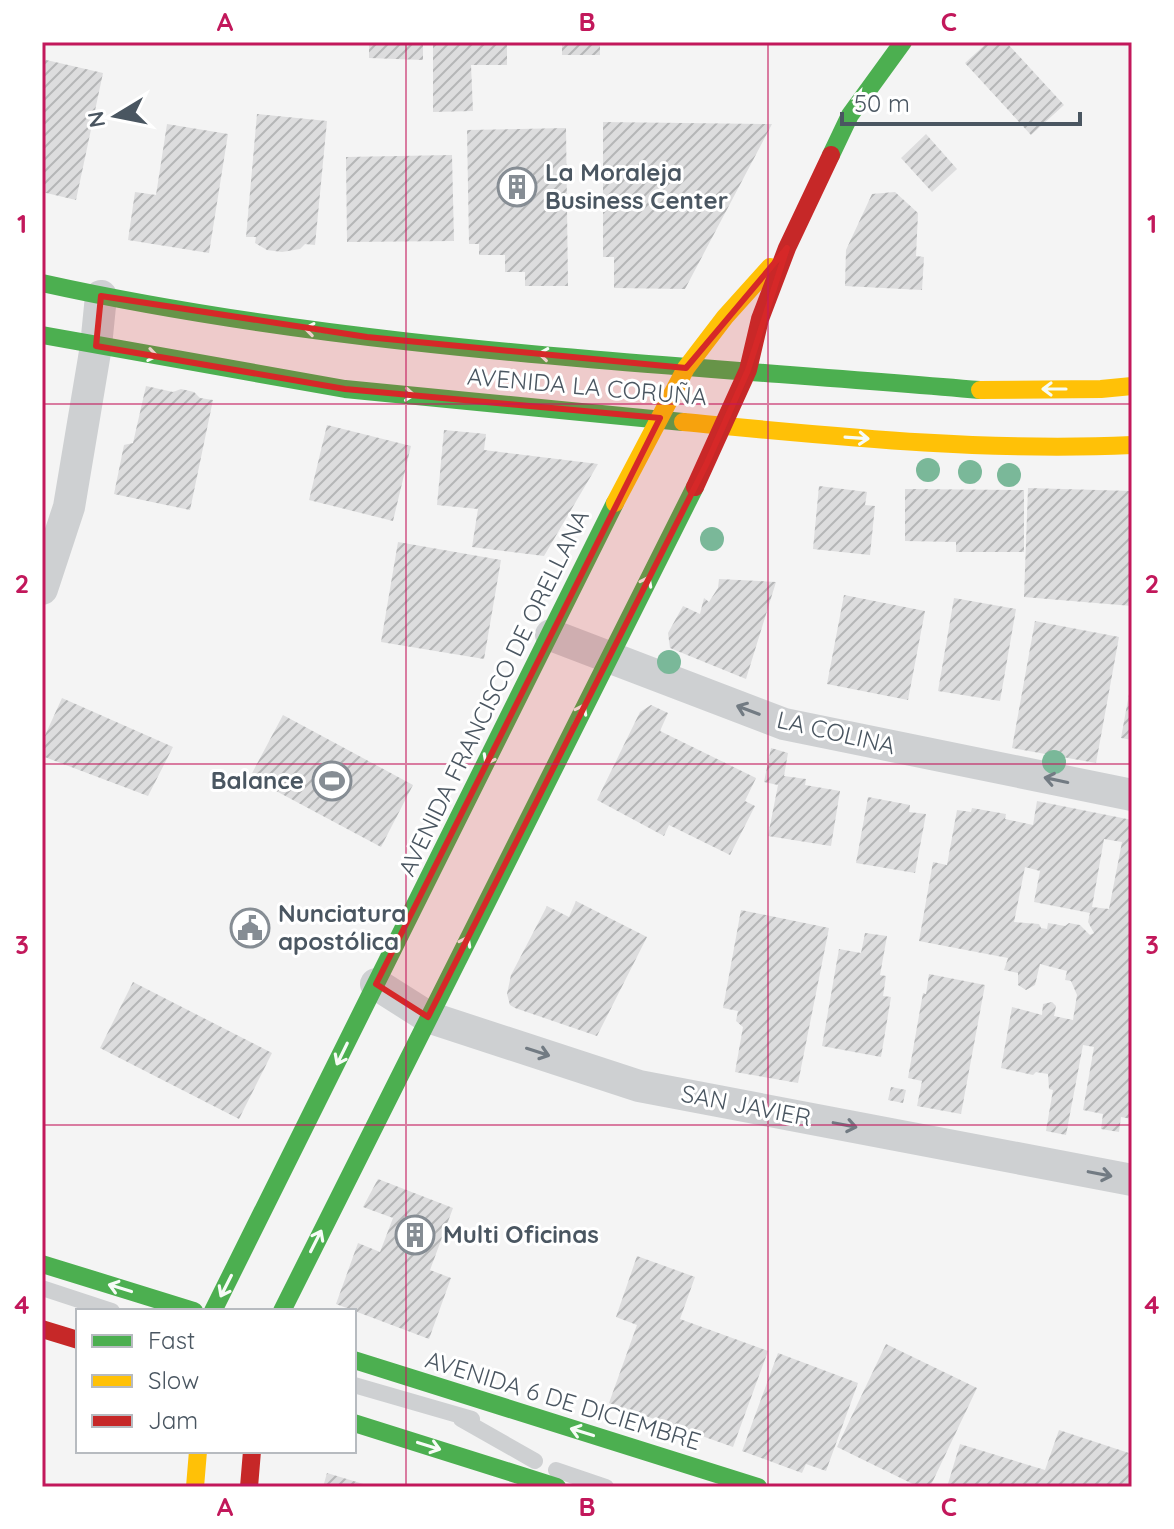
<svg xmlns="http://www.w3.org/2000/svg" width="1174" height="1529" font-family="Quicksand,sans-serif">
  <defs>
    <pattern id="building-hatch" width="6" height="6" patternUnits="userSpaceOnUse" patternTransform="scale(2)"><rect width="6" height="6" fill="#ddddde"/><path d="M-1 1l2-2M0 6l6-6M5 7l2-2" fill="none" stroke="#b5b6b7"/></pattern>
  </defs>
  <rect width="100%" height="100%" fill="#f4f4f4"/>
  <path fill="url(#building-hatch)" fill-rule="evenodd" d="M369,42H423V60L369,58Z
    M433,42H507V65H471L473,111L433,112Z
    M562,42H600V55H562Z
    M988,42H1006L1064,105L1031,135L965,63Z
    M42,59L103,73L76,200L42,192Z
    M257,114L327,121L315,245L305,244L300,249L282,252L267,250L255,243L256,237H246Z
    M603,122L772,124L685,289L614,288V257H603Z
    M167,124L228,134L209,253L128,240L135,192L156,195Z
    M566,128L568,286H525V272H505V255H479V244H469L467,130Z
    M926,134L957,169L932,192L901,158Z
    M452,155L454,241L347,242L346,157Z
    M895,192L918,213L916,256L924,257L922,290L845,286L846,250L872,194Z
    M146,386L173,392L181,389L194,392L200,398L213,400L190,510L114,494L124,445L133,443Z
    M327,425L411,446L393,521L309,500Z
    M444,430L486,434L484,450L598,464L544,556L472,547L478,509L437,505Z
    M819,486L867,492L865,505L875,506L870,555L813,549Z
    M1028,488L1132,491V606L1024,597Z
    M905,489L1024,490V552H956V542L905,541Z
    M398,542L501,560L484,659L381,642Z
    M719,579L776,582L746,679L670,648L668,633L683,606L700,614L704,598L709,602L718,588Z
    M844,595L925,611L908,700L827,684Z
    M954,598L1016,609L1000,701L938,691Z
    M1035,621L1119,637L1096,763L1012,748Z
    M1129,694H1132V740L1121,738Z
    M62,698L173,747L148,796L42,756V742Z
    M651,705L668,713L660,731L756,778L745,801L755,806L730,855L669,825L664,836L597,800L640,712Z
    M283,715L413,785L381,847L250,777Z
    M771,748L788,753L784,776L806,779L805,785L840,791L831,846L768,836L778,785L764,782Z
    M868,797L910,805L909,812L926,814L915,873L856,863Z
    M1037,801L1132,820V1119L1121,1117L1119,1132L1101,1129L1103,1114L1083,1110L1094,1047L1083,1045L1066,1135L1046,1131L1053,1090L1049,1089L1048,1074L1036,1072L1033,1075L1001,1068L1012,1007L1042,1015L1043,1004L1052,1002L1056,1006L1054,1016L1073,1020L1077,995L1071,981L1065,980L1067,971L1040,964L1035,985L1026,990L1018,985V973L1004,970L1008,958L919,941L933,862L947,865L957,810L971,812L972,808L1006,814L1005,819L1033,825ZM1104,839L1122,842L1109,909L1092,907ZM1025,867L1040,871L1034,902L1090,913L1088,922L1094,933L1090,935L1080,925L1069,923L1065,926L1048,923L1047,929L1041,928L1039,924L1014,922Z
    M576,901L647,937L597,1036L515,1008L510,1005L507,994L511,975L547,906L569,917Z
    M741,910L829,928L798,1083L735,1072L743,1027L736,1021L738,1011L723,1008Z
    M865,933L887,936L880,975L886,976L883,996L891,997L881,1057L822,1046L839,949L861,953Z
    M929,974L985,985L961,1114L917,1106L922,1081L908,1078L923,993L926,994Z
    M133,982L272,1053L239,1119L100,1048Z
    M891,1087L906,1090L903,1103L888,1100Z
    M378,1179L453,1208L430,1270L451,1278L429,1339L336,1304L358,1243L380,1252L393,1218L363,1207Z
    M637,1256L695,1277L680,1319L768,1351L733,1447L609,1403L637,1325L616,1317Z
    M886,1344L977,1388L930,1487H919L837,1447Z
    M778,1353L858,1383L826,1471L806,1464L802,1473L742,1451Z
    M1059,1430L1132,1454V1487H947L960,1444L1045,1470Z
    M327,1473L370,1486V1487H323Z"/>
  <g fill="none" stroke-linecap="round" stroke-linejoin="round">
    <path stroke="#ced0d2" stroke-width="16" d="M42,1288L112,1311
      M354,1385L472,1419
      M461,1419L535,1461
      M556,1470L606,1487"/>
    <path stroke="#ced0d2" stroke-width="32" d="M42,589L69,507L96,346L101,296
      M551,635L784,724L1132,795
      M376,984L428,1017L639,1086L1132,1180"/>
    <path stroke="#4caf50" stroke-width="18" d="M831,155L850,115L903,42
      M42,283C349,351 667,363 980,390
      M42,335L345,389L683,422
      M42,1264L194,1311
      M213,1311L615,503
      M282,1311L695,487
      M354,1360L758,1487
      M354,1423L557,1487"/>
    <path stroke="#ffc107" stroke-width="18" d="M980,390L1101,389L1132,386
      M683,422C832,436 982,452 1132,445
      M615,503L686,368L725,317L770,267
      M195,1487L198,1451"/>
    <path stroke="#c62828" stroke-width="18" d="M695,487L748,370L760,319L787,248L831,155
      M42,1329L78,1340
      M249,1487L252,1451"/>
  </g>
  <g fill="#7ab899">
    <circle cx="928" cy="470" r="12"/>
    <circle cx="970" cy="472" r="12"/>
    <circle cx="1009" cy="475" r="12"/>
    <circle cx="712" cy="539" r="12"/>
    <circle cx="669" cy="662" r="12"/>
    <circle cx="1054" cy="762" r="12"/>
  </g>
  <defs><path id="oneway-shaft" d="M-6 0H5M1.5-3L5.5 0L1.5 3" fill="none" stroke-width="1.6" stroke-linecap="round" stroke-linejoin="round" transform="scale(2)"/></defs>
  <g stroke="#f6fbf6">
    <use href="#oneway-shaft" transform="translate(316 330) rotate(-172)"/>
    <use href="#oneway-shaft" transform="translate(146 354) rotate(10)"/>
    <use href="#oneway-shaft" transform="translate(550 355) rotate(-173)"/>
    <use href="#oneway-shaft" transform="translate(1054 389) rotate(180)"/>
    <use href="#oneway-shaft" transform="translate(403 394) rotate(5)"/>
    <use href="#oneway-shaft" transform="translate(857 438) rotate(4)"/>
    <use href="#oneway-shaft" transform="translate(644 587) rotate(-63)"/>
    <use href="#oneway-shaft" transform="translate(579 715) rotate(-63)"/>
    <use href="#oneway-shaft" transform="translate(491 754) rotate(117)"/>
    <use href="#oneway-shaft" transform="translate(463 947) rotate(-63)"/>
    <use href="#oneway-shaft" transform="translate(342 1054) rotate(116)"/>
    <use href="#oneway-shaft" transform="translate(316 1241) rotate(-63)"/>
    <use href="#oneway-shaft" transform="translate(226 1286) rotate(117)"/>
    <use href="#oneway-shaft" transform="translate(120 1288) rotate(-163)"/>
    <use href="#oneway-shaft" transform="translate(582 1432) rotate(-163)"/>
    <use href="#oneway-shaft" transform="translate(429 1446) rotate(17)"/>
  </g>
  <g stroke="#727b83">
    <use href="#oneway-shaft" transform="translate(748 710) rotate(-159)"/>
    <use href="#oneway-shaft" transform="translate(1056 780) rotate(-168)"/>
    <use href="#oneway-shaft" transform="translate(538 1052) rotate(18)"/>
    <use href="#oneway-shaft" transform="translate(845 1125) rotate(11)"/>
    <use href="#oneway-shaft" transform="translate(1100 1174) rotate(11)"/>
  </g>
  <path fill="#d62828" fill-opacity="0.2" stroke="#d62828" stroke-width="6" stroke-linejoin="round" d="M787,248L748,370L707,463L428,1017L376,984L660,418L345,389L96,346L101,296L367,337L686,368Z"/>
  <path fill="none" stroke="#c2185b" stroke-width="2" stroke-opacity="0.55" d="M406,42V1487M768,42V1487M42,404H1132M42,764H1132M42,1125H1132"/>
  <defs>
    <g id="building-ring" transform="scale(2)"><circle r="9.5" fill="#fff" stroke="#868d94" stroke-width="1.5"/><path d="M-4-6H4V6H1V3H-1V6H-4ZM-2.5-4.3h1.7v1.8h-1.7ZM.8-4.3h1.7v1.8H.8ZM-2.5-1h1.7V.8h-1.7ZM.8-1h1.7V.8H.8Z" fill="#868d94"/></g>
    <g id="stadium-ring" transform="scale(2)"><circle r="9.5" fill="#fff" stroke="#868d94" stroke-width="1.5"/><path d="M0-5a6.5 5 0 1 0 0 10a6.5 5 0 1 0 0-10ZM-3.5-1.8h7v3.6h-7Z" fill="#868d94"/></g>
    <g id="civic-ring" transform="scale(2)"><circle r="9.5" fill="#fff" stroke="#868d94" stroke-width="1.5"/><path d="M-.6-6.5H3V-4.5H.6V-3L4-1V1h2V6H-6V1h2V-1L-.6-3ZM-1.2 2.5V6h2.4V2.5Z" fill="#868d94"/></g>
  </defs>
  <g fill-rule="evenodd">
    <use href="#building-ring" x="517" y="187"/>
    <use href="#stadium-ring" x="332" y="781"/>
    <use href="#civic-ring" x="250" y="928"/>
    <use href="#building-ring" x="415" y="1235"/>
  </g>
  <g text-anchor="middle" stroke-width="6" stroke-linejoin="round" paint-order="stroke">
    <g font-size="24" font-weight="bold" fill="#4a5661" stroke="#fff" text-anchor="start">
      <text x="545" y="181">La Moraleja<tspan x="545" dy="28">Business Center</tspan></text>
      <text x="304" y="789" text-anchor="end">Balance</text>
      <text x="278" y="922">Nunciatura<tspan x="278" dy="28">apostólica</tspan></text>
      <text x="443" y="1243">Multi Oficinas</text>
    </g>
    <g font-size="24" fill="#4a5661" stroke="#fff">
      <text transform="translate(587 387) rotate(5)" y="8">AVENIDA LA CORUÑA</text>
      <text transform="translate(494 693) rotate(-64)" y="8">AVENIDA FRANCISCO DE ORELLANA</text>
      <text transform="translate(836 733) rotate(13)" y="8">LA COLINA</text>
      <text transform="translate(746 1106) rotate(11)" y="8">SAN JAVIER</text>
      <text transform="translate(563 1401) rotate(17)" y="8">AVENIDA 6 DE DICIEMBRE</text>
    </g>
  </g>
  <rect width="1174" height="1529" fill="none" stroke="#ffffff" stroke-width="88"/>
  <rect x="76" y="1309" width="280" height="144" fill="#ffffff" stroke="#b7bbc0" stroke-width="2"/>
  <rect x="92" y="1335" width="40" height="12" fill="#4caf50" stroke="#b7bbc0" stroke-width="2"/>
  <text x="148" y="1349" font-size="24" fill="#4a5661">Fast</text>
  <rect x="92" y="1375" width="40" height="12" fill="#ffc107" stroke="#b7bbc0" stroke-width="2"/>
  <text x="148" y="1389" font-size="24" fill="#4a5661">Slow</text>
  <rect x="92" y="1415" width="40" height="12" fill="#c62828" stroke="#b7bbc0" stroke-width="2"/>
  <text x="148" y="1429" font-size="24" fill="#4a5661">Jam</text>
  <g transform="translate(116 116) rotate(260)" stroke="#ffffff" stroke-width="6" paint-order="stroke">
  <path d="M0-6L14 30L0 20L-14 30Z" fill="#4a5661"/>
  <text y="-12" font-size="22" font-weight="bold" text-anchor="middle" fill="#4a5661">N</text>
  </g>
  <path d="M842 112v12h238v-12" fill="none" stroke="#4a5661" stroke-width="4"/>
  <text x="854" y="112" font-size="24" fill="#4a5661" stroke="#ffffff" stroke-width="6" paint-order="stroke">50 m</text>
  <rect x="44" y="44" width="1086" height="1441" fill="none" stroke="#c2185b" stroke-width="3"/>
  <g font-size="26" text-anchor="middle" font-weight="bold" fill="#c2185b">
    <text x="225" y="31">A</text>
    <text x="587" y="31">B</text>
    <text x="949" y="31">C</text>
    <text x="22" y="233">1</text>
    <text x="1152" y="233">1</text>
    <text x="22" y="593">2</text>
    <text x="1152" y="593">2</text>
    <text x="22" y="954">3</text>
    <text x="1152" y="954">3</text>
    <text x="22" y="1314">4</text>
    <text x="1152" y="1314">4</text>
    <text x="225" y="1516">A</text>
    <text x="587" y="1516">B</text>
    <text x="949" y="1516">C</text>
  </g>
</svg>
